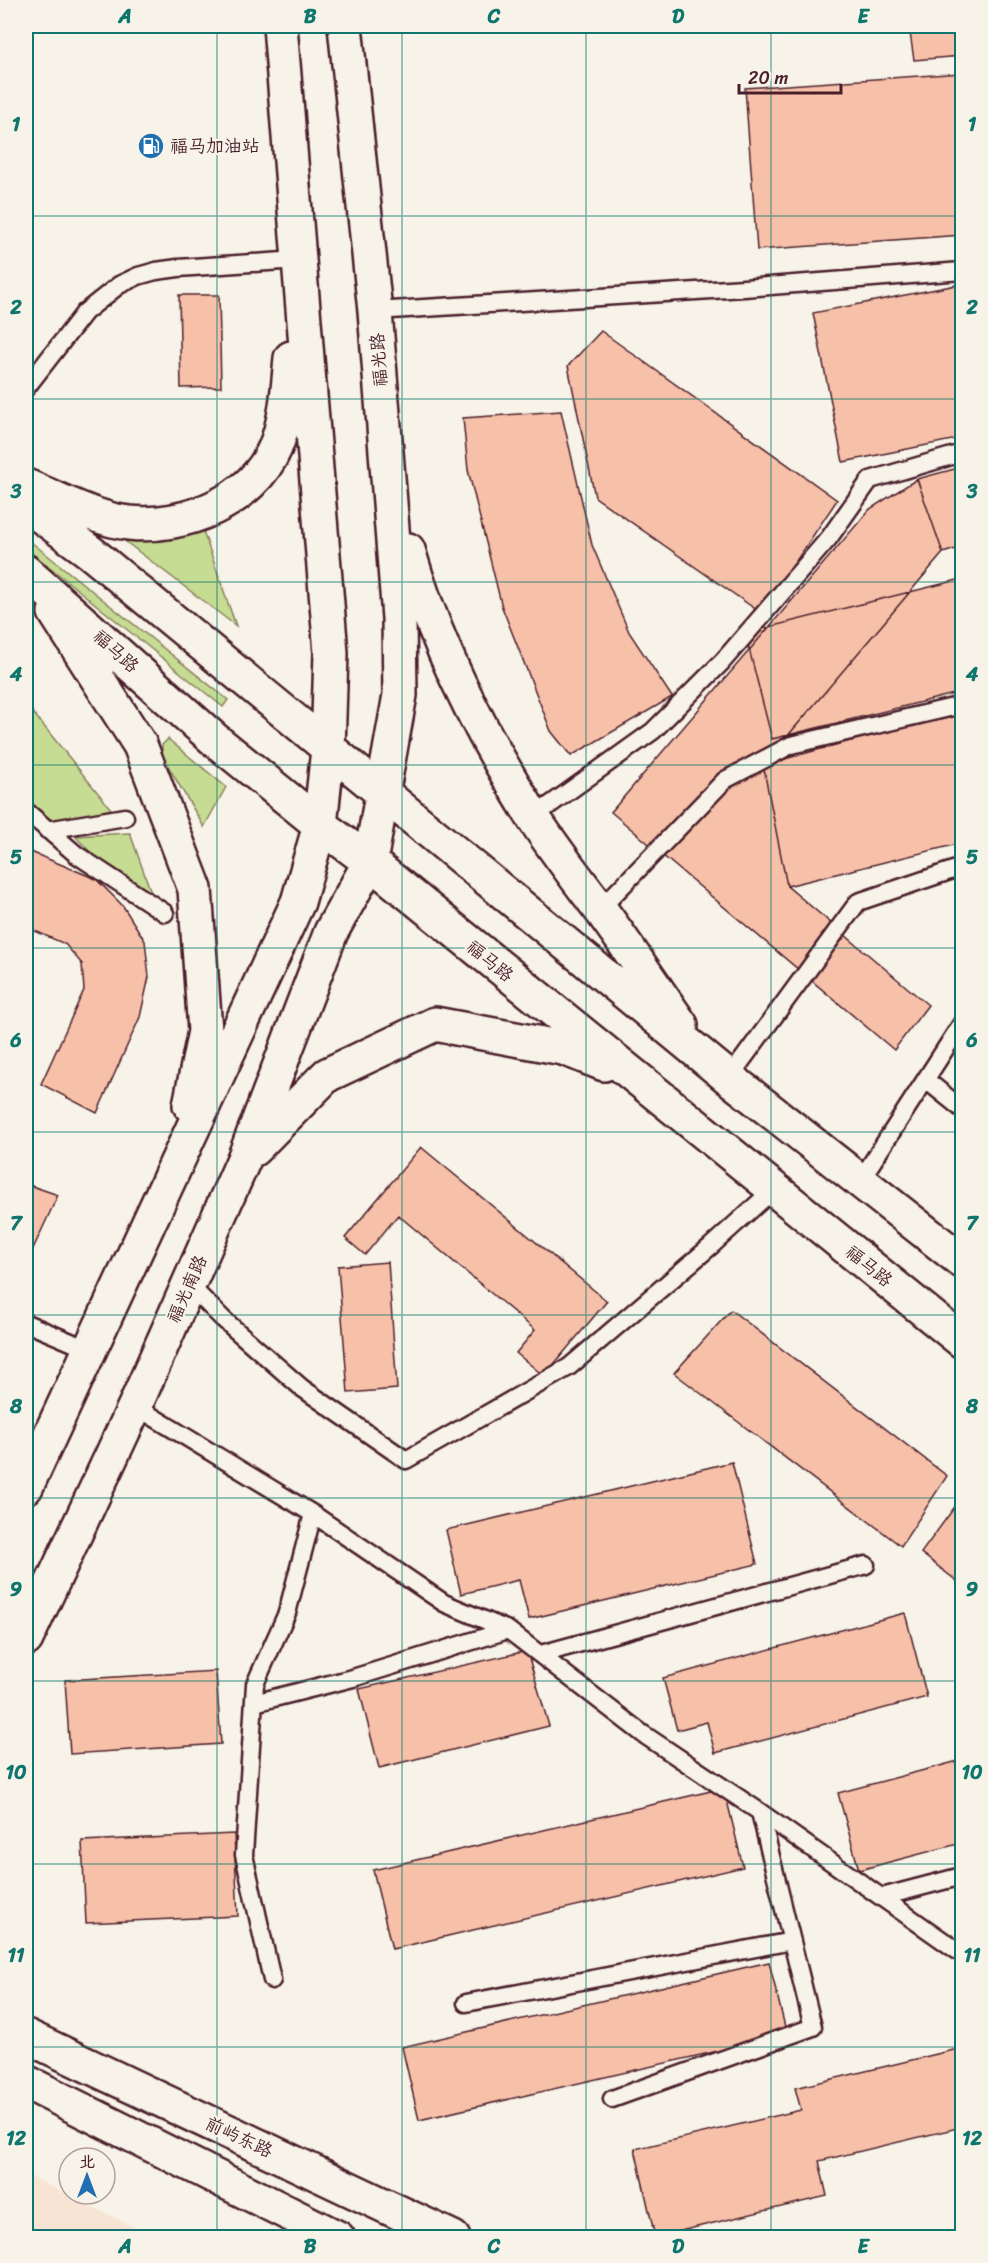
<svg xmlns="http://www.w3.org/2000/svg" width="988" height="2263" font-family="Sriracha,'LXGW WenKai TC',sans-serif">
  <rect width="100%" height="100%" fill="#f7f3e8"/>
  <filter id="ink" filterUnits="userSpaceOnUse"><feTurbulence type="fractalNoise" baseFrequency=".0167" numOctaves="2"/><feDisplacementMap in="SourceGraphic" scale="12" xChannelSelector="R" yChannelSelector="G"/><feConvolveMatrix kernelMatrix="1 2 1 2 8 2 1 2 1" color-interpolation-filters="sRGB"/></filter>
  <g filter="url(#ink)">
    <path fill="#f7e4d5" d="M26,2174L153,2237H26Z"/>
    <path fill="#c6dc92" stroke="#887e5e" stroke-width="1.5" d="M202,528L236,626L109,529Z
      M26,538L228,700L223,707L26,548Z
      M26,705L30,709L111,809L50,825L26,800Z
      M168,739L226,787L204,827L162,756V745Z
      M130,833L153,898L97,859L75,836Z"/>
    <path fill="#f7c1a9" stroke="#4a1f2b" stroke-width="1.5" d="M442,26H520L443,33Z
      M909,26H962V56L914,60Z
      M962,73V235L757,250L745,88Z
      M962,284V438L843,462L813,313Z
      M179,295H219L221,387L181,388Z
      M601,331L837,500L761,613L595,497L568,366Z
      M561,411L592,545L629,632L672,697L571,756L551,731L502,607L468,470L463,418Z
      M962,467V547L943,553L917,479Z
      M917,479L943,553L763,765L787,886L928,1005L894,1050L611,812L870,509Z
      M962,579V692L772,739L745,633Z
      M962,710V843L787,886L763,765Z
      M26,850L96,879L123,906L145,941L149,977L140,1017L97,1113L41,1084L84,990L82,964L65,944L26,927Z
      M421,1147L607,1301L544,1376L516,1353L535,1330L398,1215L365,1255L345,1238Z
      M26,1184L58,1195L26,1264Z
      M388,1262L397,1389L348,1393L338,1266Z
      M731,1310L947,1476L901,1546L674,1373Z
      M732,1462L757,1564L529,1619L519,1580L461,1594L446,1530Z
      M962,1497V1585L921,1553Z
      M905,1613L927,1697L715,1753L707,1722L677,1730L663,1678Z
      M527,1651L549,1726L379,1768L359,1689Z
      M216,1671L221,1744L70,1754L65,1680Z
      M962,1760V1843L859,1870L838,1793Z
      M724,1788L743,1867L392,1949L373,1870Z
      M234,1834L238,1916L86,1923L82,1841Z
      M769,1962L787,2035L419,2120L402,2047Z
      M962,2048V2127L819,2161L827,2196L655,2237L635,2149L801,2110L795,2088Z
      M962,2229V2238H930Z"/>
    <g fill="none" stroke-linecap="round" stroke-linejoin="round">
      <g stroke="#4a1f2b" stroke-width="21">
        <path id="service" d="M375,311L744,288L962,271
          M26,388L85,312L119,285L138,276L156,271L178,268L298,260
          M26,811L77,855L165,913
          M533,817L653,731L722,662L829,538L870,480L962,453
          M47,830L125,817
          M600,909L725,780L791,745L962,705
          M729,1078L858,902L962,867
          M926,1080L962,1109
          M860,1181L962,1023
          M189,1285L223,1319L302,1388L406,1460L569,1367L711,1246L774,1189
          M26,1323L90,1350
          M135,1406L313,1514L444,1603L508,1630L643,1734L760,1812L962,1954
          M541,1654L866,1565
          M254,1703L353,1678L508,1630
          M882,1897L962,1876
          M272,1980L244,1855L255,1684L287,1613L313,1514
          M466,2003L792,1941
          M612,2099L813,2027L760,1812"/>
      </g>
      <g stroke="#4a1f2b" stroke-width="38">
        <path id="secondary" d="M26,2036L453,2238
          M26,2082L338,2238"/>
      </g>
      <g stroke="#4a1f2b" stroke-width="38">
        <path id="primary" d="M26,486C55,498 98,520 129,523C184,529 252,501 275,448C287,419 288,388 291,358
          M26,505L90,552L729,1078L962,1261
          M408,550C435,644 481,734 533,817C554,849 577,879 600,909C628,947 654,986 681,1025
          M26,572L214,739L320,825L370,862L962,1341
          M55,612L140,745L195,889L205,1031L190,1105
          M254,1149L327,1075L435,1024L563,1048L604,1064
          M26,1487L298,902L320,825L328,749L331,653L280,26
          M26,1639L135,1406L244,1159L331,932L370,862L400,695L399,618L375,311L345,26"/>
      </g>
      <use href="#service" stroke="#f7f3e8" stroke-width="16"/>
      <use href="#secondary" stroke="#f7f3e8" stroke-width="33"/>
      <use href="#primary" stroke="#f7f3e8" stroke-width="33"/>
    </g>
  </g>
  <path fill="none" stroke="#0f766e" stroke-width="1.5" stroke-opacity="0.55" d="M217,26V2238M402,26V2238M586,26V2238M771,26V2238M26,216H962M26,399H962M26,582H962M26,765H962M26,948H962M26,1132H962M26,1315H962M26,1498H962M26,1681H962M26,1864H962M26,2047H962"/>
  <defs>
    <g id="fuel-disc" transform="scale(1.35)"><circle r="9.5" fill="#1f6fb2" stroke="#f7f3e8"/><path d="M-5.5-6h7V0h2V4h1.3V-2.5L3-4.5l.8-.8L6-3V5H2.5V1h-1V6h-7ZM-4.2-4.7v3.2H.2V-4.7Z" fill="#fff"/></g>
  </defs>
  <g fill-rule="evenodd">
    <use href="#fuel-disc" x="151" y="146"/>
  </g>
  <g text-anchor="middle" stroke-width="4.5" stroke-linejoin="round" paint-order="stroke">
    <g font-size="18" fill="#4a1f2b" stroke="#f7f3e8" text-anchor="start">
      <text x="170" y="152">福马加油站</text>
    </g>
    <g font-size="18" fill="#4a1f2b" stroke="#f7f3e8">
      <text transform="translate(379 360) rotate(-94)" y="6">福光路</text>
      <text transform="translate(116 651) rotate(42)" y="6">福马路</text>
      <text transform="translate(490 961) rotate(39)" y="6">福马路</text>
      <text transform="translate(869 1266) rotate(39)" y="6">福马路</text>
      <text transform="translate(187 1289) rotate(-66)" y="6">福光南路</text>
      <text transform="translate(239 2137) rotate(25)" y="6">前屿东路</text>
    </g>
  </g>
  <rect width="988" height="2263" fill="none" stroke="#f7f3e8" stroke-width="66"/>
  <g transform="translate(87 2176)"><circle r="28" fill="#f7f3e8" stroke="#b29e9c" stroke-width="1.5"/>
  <path d="M0-4.5L10 22L0 15L-10 22Z" fill="#1f6fb2"/>
  <text y="-9" font-size="16" font-weight="bold" text-anchor="middle" fill="#4a1f2b">北</text>
  </g>
  <path d="M739 84v9h102v-9" fill="none" stroke="#4a1f2b" stroke-width="3"/>
  <text x="748" y="84" font-size="18" fill="#4a1f2b" stroke="#f7f3e8" stroke-width="4.5" paint-order="stroke">20 m</text>
  <rect x="33" y="33" width="922" height="2197" fill="none" stroke="#0f766e" stroke-width="2"/>
  <g font-size="20" text-anchor="middle" font-weight="bold" fill="#0f766e">
    <text x="125" y="23">A</text>
    <text x="310" y="23">B</text>
    <text x="494" y="23">C</text>
    <text x="678" y="23">D</text>
    <text x="863" y="23">E</text>
    <text x="16" y="131">1</text>
    <text x="972" y="131">1</text>
    <text x="16" y="314">2</text>
    <text x="972" y="314">2</text>
    <text x="16" y="498">3</text>
    <text x="972" y="498">3</text>
    <text x="16" y="681">4</text>
    <text x="972" y="681">4</text>
    <text x="16" y="864">5</text>
    <text x="972" y="864">5</text>
    <text x="16" y="1047">6</text>
    <text x="972" y="1047">6</text>
    <text x="16" y="1230">7</text>
    <text x="972" y="1230">7</text>
    <text x="16" y="1413">8</text>
    <text x="972" y="1413">8</text>
    <text x="16" y="1596">9</text>
    <text x="972" y="1596">9</text>
    <text x="16" y="1779">10</text>
    <text x="972" y="1779">10</text>
    <text x="16" y="1962">11</text>
    <text x="972" y="1962">11</text>
    <text x="16" y="2145">12</text>
    <text x="972" y="2145">12</text>
    <text x="125" y="2253">A</text>
    <text x="310" y="2253">B</text>
    <text x="494" y="2253">C</text>
    <text x="678" y="2253">D</text>
    <text x="863" y="2253">E</text>
  </g>
</svg>
